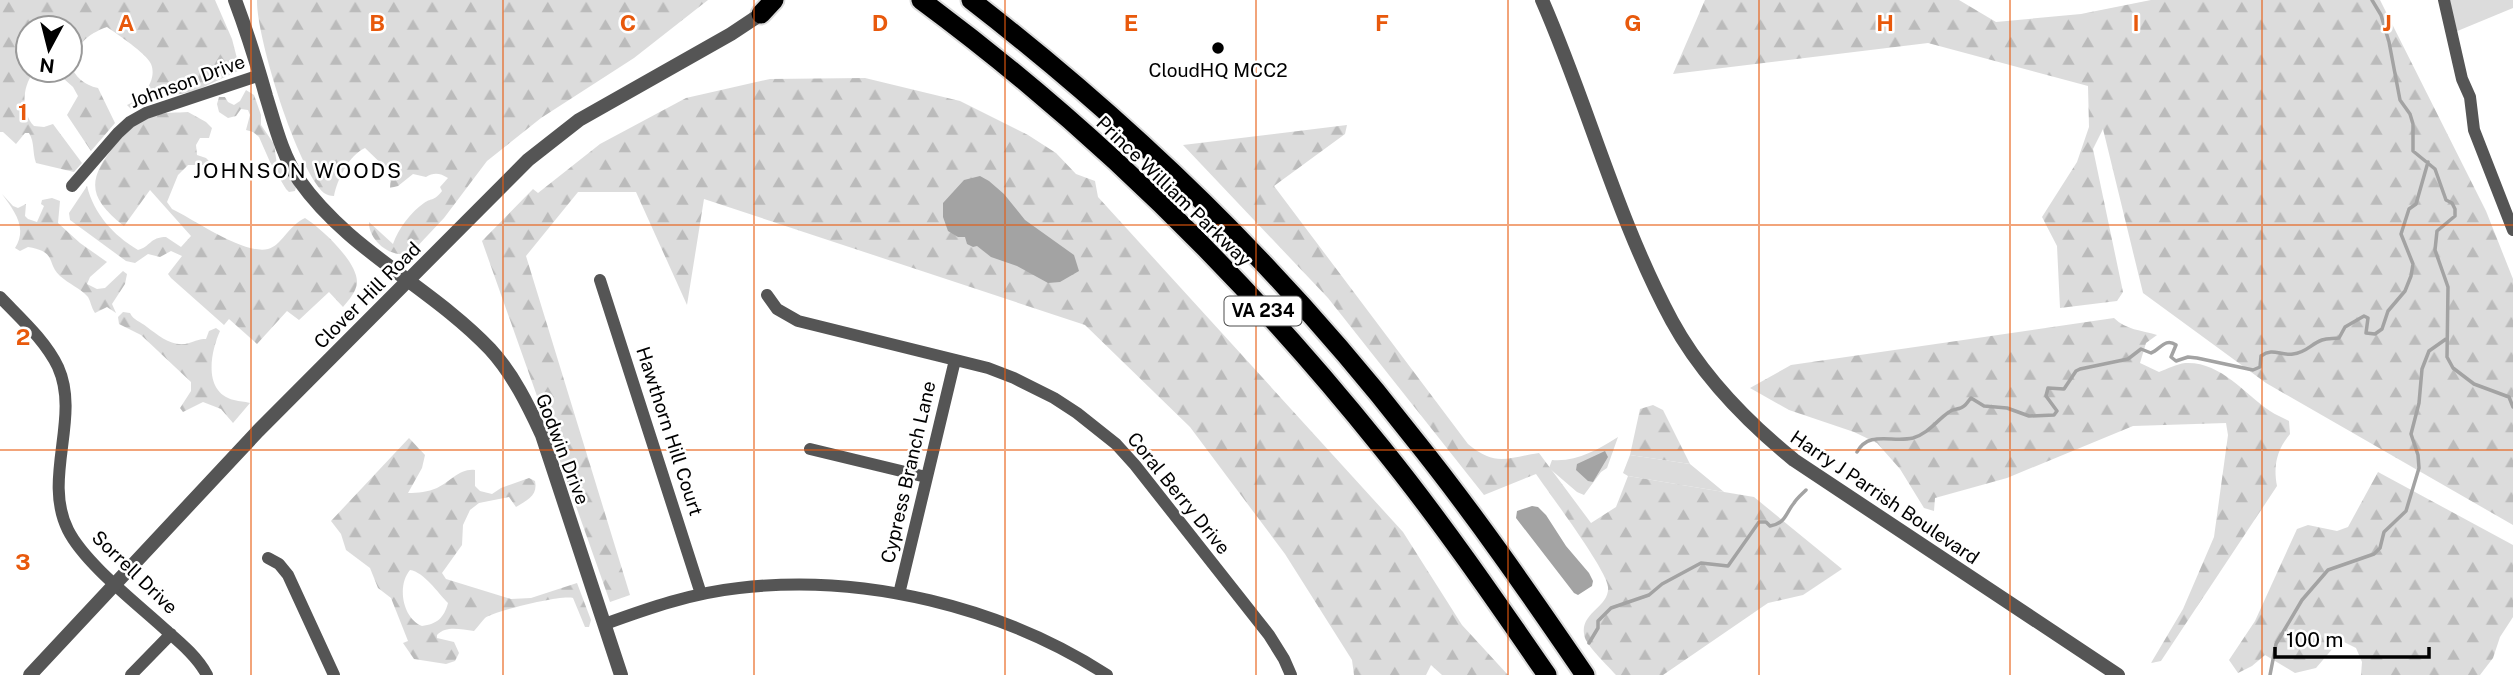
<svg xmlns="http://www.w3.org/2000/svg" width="2513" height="675" font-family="'Public Sans',sans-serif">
  <defs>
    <pattern id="forest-firs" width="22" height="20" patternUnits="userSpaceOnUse" patternTransform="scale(1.75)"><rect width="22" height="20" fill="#dcdcdc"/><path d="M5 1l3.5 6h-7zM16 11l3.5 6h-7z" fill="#bbb"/></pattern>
  </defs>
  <rect width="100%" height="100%" fill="#fff"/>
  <path fill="#dcdcdc" d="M2450,0H2513V8L2455,32Z
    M1618,437L1607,468L1601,472L1584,495L1577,492L1549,468L1552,460C1577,462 1597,450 1618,437Z
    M1630,455L1690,464L1724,492L1628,476L1623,473Z"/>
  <path fill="url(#forest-firs)" fill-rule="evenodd" d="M0,0H215L232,39L240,70L195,91L154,99L131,109L127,105C141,99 158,81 151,64C146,53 117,34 107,27C87,34 77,45 70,64C75,77 84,85 98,88L115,123L91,151L67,115L78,96L73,87L54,70H70V28H28V70H47L44,74L33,73C22,88 21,112 34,126L44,127L53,124L82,163L74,172L36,163C32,152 35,143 29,133H25L16,144L3,132H0Z
    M257,0H708L634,58L541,118L487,161L444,218L412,252C393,261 368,241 369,222L393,244C398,229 411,212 424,203C433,197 433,202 442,191L440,187L448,178C440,173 434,172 426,177L413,174L398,186L390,188L391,173L365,148C349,155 337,180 334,196C330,196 327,195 324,193C297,169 256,36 257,0Z
    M1705,0H1959L1996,22L2081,14L2151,0H2380L2486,211L2513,279V525L2266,383L2143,293L2103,129L2093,149L2123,292L2117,301L2060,308L2057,246L2042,217L2077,162L2089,127L2088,86L1928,43L1673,74Z
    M865,78L960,101L1028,135L1056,153L1076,174L1095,181L1098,197L1403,532L1462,625L1508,675H1442L1431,665L1426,675H1354L1352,660L1285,554L1190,427L1085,325L704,199L687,305L636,192H578L526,256L630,595L610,602L482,241L533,189L538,193L600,144L686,98L770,79Z
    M246,90L254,95L261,115V125L274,144L277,165L287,170L296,187L295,191L289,192L286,189L270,162L259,137L253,132L246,130L250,115L248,110L241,109L236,116L228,118L219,112L217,104L219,97H225L228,102L234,105L240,101Z
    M188,112L206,122L212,128L209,138H200L196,145L197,155L206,158L211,163L206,165H188L178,175L167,202L172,209C195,220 244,255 268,249C281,246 289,225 305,218C322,229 358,262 357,283C356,292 349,300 343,307L329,292L299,320L287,311L257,344L229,319L224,325L171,278L168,274L182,256L171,251L160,257L148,254L135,263L126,261L70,220L69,213L87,186C94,214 113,235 138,250C150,247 150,237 166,237L181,247L191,236L150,190L124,226C87,197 87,179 116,144C126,132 139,120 155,115C165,112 177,113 188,112Z
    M1347,125L1345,134L1274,186L1468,444C1496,467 1506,458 1539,453L1591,523L1616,507L1628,476L1754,497L1842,569L1803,595L1768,603L1663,675H1616C1608,666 1589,648 1585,638C1577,613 1610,608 1608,587C1607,570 1549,493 1536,474L1484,495L1328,298L1183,145Z
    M2,194L13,206L18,208L26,204L25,216L28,219L37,222L44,206L41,204L42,200L52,198L60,201L58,223L80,243L107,262L90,277L87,284L97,289L105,288L123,271L127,274L125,284L112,304L116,313L107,307L95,313C91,307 91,302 88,297C80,288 69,284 60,276C46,263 58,252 28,247L20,251L15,248C28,227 14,211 2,194Z
    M123,312L130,313C134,321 140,321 147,327C159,336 173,348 189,343C196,341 199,339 206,339L209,331L216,328L220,331C211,351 202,392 234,400C240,402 244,401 250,403L233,423L221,409L203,402L183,412L180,408L191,391V382L141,335L119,324L118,317Z
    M2114,318C2126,330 2141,330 2157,335L2146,343L2140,363L2159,372C2167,369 2177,364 2185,363C2220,361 2244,393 2270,411C2276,415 2283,418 2289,421L2290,434C2277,450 2273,465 2277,486L2161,661L2151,663L2183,609L2214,537L2228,435L2226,423L2133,426L2007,478L1935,498L1934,511L1924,508L1900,469L1877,443L1854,432L1789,410L1750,388L1791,365Z
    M1653,405L1663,410L1690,464L1630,455L1640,409Z
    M409,438L425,455L422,468L408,493C418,493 428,492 437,488C450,482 460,468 475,470V486L480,491L492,494L501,488L529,478L535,481C538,495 528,500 516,507L509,497L479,503L470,510L463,525L462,545L442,573L446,579L511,599L531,598L577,583L591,620L589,627H585L573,598C563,594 494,611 485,618C481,622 478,627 474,631C461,630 447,625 437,635V638L454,642L459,653L455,661L446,664L414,659L403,643L408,641L391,598L378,588L370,568L346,550L341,534L331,521ZM410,570C424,572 438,593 448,603C444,618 437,624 422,626C402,618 397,585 410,570Z
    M2378,472L2513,545V617L2500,637L2493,658L2480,675H2361L2362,662L2356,648L2340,640L2316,668L2295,673L2265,655L2252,666L2238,673L2229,660L2255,621L2297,529L2308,525L2337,531L2348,527Z"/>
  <path fill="#a3a3a3" d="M980,176L989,181L1004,194L1025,220L1074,255L1079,271L1060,282L1048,283L1017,266L991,257L977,246L973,247L967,244L965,237H958L948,231L943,217V203L964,180Z
    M1605,451L1608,457L1593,482L1588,481L1576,470L1577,464Z
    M1532,506L1538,507L1546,515L1566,546L1589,573L1593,581L1592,586L1578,595L1574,593L1516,518L1517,511Z"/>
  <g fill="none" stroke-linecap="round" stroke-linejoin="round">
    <path stroke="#a3a3a3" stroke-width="3.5" d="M2372,0L2381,15L2389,42L2400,100L2410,114L2413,124V151L2435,169L2446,200L2452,203L2455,209V216L2437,231L2435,250L2448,287L2447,357L2453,368L2474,384L2509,397L2513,407
      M1857,452C1869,430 1892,443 1913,438C1929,433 1936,421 1949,412C1954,408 1960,410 1964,406C1967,404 1968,401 1971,398L1984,406L2007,408L2029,416L2054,415L2057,411L2046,396L2048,388L2064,389L2076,371L2080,369L2128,359L2141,349L2151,353C2160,350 2165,337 2176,345L2171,357L2176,361L2188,357L2197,358L2253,370L2260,367L2261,356C2273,347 2280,356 2293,354C2306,353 2311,344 2322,340C2328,338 2333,339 2339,338L2345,327L2364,316L2368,318L2366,333L2375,334L2382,329L2388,311L2405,291L2411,276L2413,264L2401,234L2409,209L2416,204L2428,162
      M1589,643L1598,628V621L1611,608L1649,595L1662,584L1701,563L1728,566L1759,522H1766L1770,526C1786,523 1785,514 1794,503C1797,498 1802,494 1806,490
      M2270,675L2276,644L2302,600L2328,570L2374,554L2380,548L2384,532L2406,511L2419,468L2418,455L2411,434L2419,403L2422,369L2429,351L2446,339"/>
    <g stroke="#dbdbdb" stroke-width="23">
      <path id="trunk" d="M921,0C1093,127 1249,282 1382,448C1441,521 1494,598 1547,675
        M971,0C1134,126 1285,273 1411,435C1473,512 1529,593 1585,675
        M761,14L774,0"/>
    </g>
    <path stroke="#555" stroke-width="12" d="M2444,0L2462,79L2470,97L2474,130L2513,230
      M72,186L118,133L130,122L146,113L260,75
      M600,280L701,594
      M767,295L777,309L798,321L988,368L1014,378L1054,398L1077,413L1116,444L1135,465L1269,635L1284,659L1291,675
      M0,297C20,318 45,340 58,367C81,418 42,478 68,530C85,564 139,605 168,632C183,645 198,658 207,675
      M810,449L926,477
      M268,558L279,564L288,575L334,675
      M899,594L955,360
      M605,624C649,608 692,593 739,588C863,573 1002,607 1107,675
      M131,675L171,634"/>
    <path stroke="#555" stroke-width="14" d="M235,0C247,32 257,64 266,96C275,125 282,155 299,180C349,251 431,287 490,349C513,374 528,405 542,435L621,675
      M1542,0C1588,105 1617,219 1672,321C1702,376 1746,421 1794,460L2118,675
      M30,675L258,431L528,160L579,120L731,34L767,10"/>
    <use href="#trunk" stroke="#000" stroke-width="19"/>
  </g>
  <path fill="none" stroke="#e8590c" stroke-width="2" stroke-opacity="0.55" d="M251,0V675M503,0V675M754,0V675M1005,0V675M1256,0V675M1508,0V675M1759,0V675M2010,0V675M2262,0V675M0,225H2513M0,450H2513"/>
  <circle fill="#000" stroke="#fff" stroke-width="2.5" cx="1218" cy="48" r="7"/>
  <g text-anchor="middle" stroke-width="5" stroke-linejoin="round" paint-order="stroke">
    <rect fill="#fff" stroke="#4c4c4c" stroke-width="2" x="1224.5" y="296.5" width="77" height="29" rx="5"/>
    <g font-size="18" font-weight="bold" fill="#000">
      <text x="1263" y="317">VA 234</text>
    </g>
    <g font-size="19" fill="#000" stroke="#fff">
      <text x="1218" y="77">CloudHQ MCC2</text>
    </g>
    <g font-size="19" fill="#000" stroke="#fff">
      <text transform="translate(187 81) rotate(-20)" y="7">Johnson Drive</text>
      <text transform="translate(1174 191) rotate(44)" y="7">Prince William Parkway</text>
      <text transform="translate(367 295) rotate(-45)" y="7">Clover Hill Road</text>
      <text transform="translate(670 431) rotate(72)" y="7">Hawthorn Hill Court</text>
      <text transform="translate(563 449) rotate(69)" y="7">Godwin Drive</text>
      <text transform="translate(908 472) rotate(-77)" y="7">Cypress Branch Lane</text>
      <text transform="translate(1179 493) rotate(51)" y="7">Coral Berry Drive</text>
      <text transform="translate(1885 497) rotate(34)" y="7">Harry J Parrish Boulevard</text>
      <text transform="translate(135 572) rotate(44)" y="7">Sorrell Drive</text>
    </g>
    <g font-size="21" letter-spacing="2" fill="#000" stroke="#fff">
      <text x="298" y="178">JOHNSON WOODS</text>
    </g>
  </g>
  <g font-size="23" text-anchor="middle" font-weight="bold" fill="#e8590c" stroke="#fff" stroke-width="5" stroke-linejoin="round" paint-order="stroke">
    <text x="126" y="31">A</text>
    <text x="377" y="31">B</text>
    <text x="628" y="31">C</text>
    <text x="880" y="31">D</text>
    <text x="1131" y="31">E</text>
    <text x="1382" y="31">F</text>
    <text x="1633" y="31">G</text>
    <text x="1885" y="31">H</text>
    <text x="2136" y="31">I</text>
    <text x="2387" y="31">J</text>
    <text x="23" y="120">1</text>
    <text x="23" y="345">2</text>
    <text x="23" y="570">3</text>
  </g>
  <g transform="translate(49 49) rotate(187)"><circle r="33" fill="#ffffff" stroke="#999999" stroke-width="2"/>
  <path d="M0-5L12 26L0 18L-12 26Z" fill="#000000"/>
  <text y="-10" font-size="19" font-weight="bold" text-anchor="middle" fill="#000000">N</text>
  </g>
  <path d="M2275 647v10h154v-10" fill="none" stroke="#000000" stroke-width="3.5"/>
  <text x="2286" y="647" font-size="21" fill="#000000" stroke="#ffffff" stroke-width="5" paint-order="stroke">100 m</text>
</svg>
